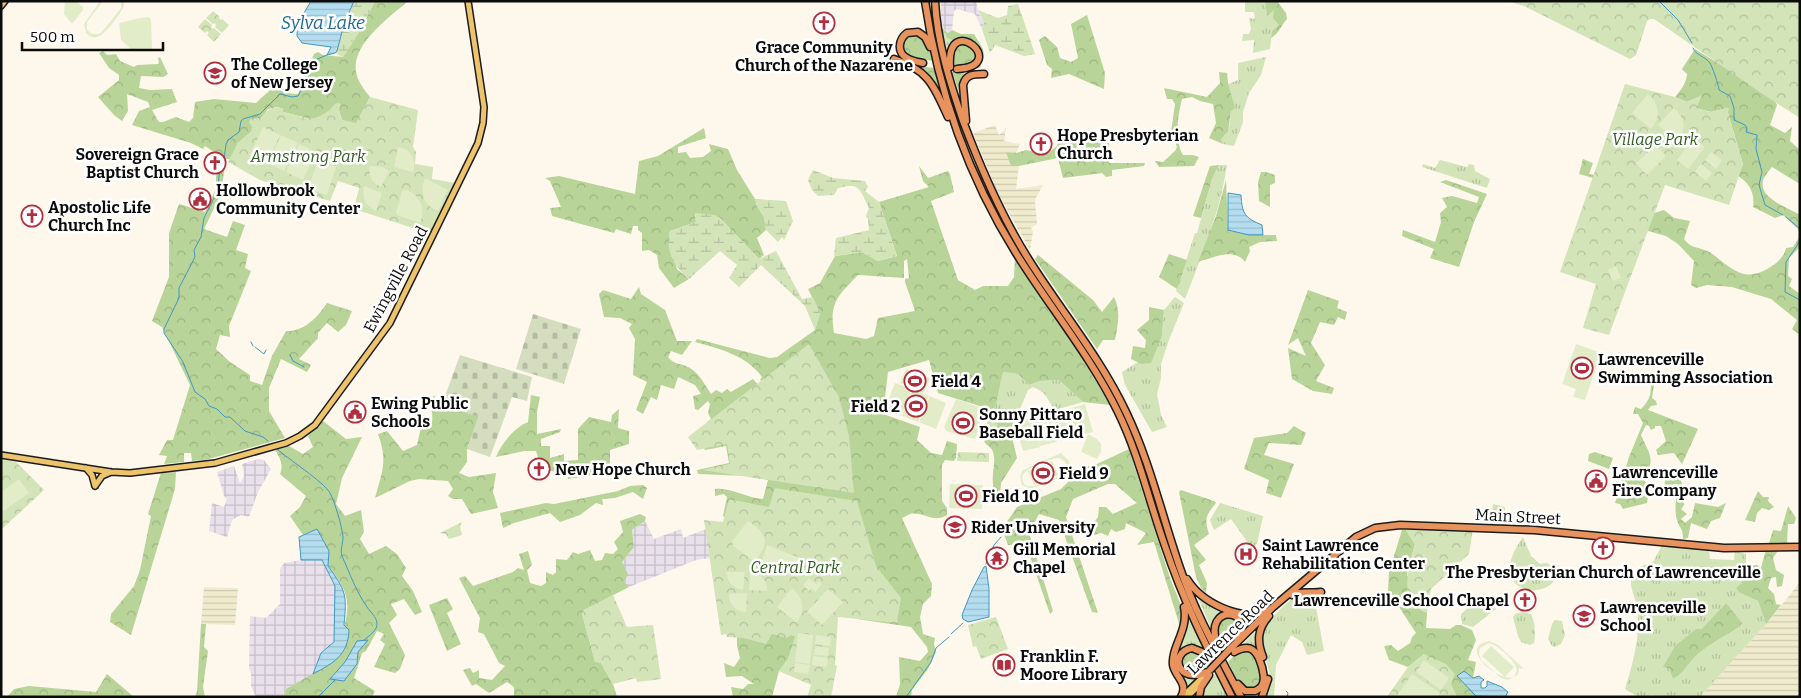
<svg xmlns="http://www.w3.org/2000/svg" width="1801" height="698" font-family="Bitter,serif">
  <defs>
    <pattern id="industrial-grid" width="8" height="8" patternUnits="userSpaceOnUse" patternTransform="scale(1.25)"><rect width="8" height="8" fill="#e8e0ea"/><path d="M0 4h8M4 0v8" fill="none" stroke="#c6bfc7"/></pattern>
    <pattern id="farmland-rules" width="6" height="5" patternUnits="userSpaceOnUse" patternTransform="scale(1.25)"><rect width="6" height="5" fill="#f1ebce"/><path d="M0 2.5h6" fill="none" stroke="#cdc8b0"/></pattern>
    <pattern id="grass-tufts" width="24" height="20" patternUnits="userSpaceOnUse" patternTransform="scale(1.25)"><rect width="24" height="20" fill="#d2e4b8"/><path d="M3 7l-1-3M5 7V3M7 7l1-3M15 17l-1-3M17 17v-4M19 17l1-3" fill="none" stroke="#b3c29d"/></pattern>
    <pattern id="forest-crowns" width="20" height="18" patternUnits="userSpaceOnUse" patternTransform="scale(1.25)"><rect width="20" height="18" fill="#b8d499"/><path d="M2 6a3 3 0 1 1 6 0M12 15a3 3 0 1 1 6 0" fill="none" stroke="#9db582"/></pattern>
    <pattern id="wetland-marsh" width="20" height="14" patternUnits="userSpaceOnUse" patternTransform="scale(1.25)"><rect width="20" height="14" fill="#d2e4b8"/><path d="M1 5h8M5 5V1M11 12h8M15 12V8" fill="none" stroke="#b3c29d"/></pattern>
    <pattern id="cemetery-stones" width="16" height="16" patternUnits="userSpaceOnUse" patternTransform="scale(1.25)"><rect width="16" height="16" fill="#d5ddbf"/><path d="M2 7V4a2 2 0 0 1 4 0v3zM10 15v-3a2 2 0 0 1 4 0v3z" fill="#b6bca3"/></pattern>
    <pattern id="park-crowns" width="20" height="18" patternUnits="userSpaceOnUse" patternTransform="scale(1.25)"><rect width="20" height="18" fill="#d2e4b8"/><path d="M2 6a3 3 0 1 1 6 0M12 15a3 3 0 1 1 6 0" fill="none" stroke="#b3c29d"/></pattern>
    <pattern id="water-rules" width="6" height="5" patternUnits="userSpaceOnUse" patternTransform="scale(1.25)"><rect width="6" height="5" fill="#b4def0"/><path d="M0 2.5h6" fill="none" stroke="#99bdcc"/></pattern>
  </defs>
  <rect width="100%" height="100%" fill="#fdf8eb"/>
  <path fill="url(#industrial-grid)" d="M941,1H976L979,14L984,23L982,29L975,14L957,9L954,11L952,30L948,33L943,28L941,17Z
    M258,459L264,460L271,469L258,492L249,517L241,515L232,520L227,537L209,531L212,503L224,507L227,499L224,496L217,472L234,466L240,483L244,476L242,464Z
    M645,521L654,539L681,529L683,538L706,529L710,558L696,560L629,587L623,582L622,562L634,547L632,530Z
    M301,560H322L335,586L334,643L321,653L312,676L286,689L283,697H256L251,686V674L249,667L250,616L266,618L280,604V569L284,563Z"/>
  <path fill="url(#farmland-rules)" d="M995,125L999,135L1006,128L1004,141L1020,144L1016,153L1007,152L1011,166H1019L1016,189L1043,185L1035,200L1037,224L1031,228L1033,231L1030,250L998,194L973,133Z
    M1800,582V697H1700L1766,624Z
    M204,587L238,588L235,625L201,624Z"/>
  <path fill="url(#grass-tufts)" fill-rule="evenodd" d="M1245,1H1265L1267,15L1274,9L1279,25L1272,31L1270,49L1253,53L1254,40L1242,41L1243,34H1249L1251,29L1249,18L1255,19L1254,12H1245Z
    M942,33H945L947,38L954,41L948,57Z
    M1266,57L1261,75L1249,93L1243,112V122L1234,146L1223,144L1221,139C1223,137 1226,135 1227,133C1232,125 1232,91 1228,84L1238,80V63Z
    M1440,160L1467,167L1469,164L1474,165L1475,171L1490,179L1487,188L1422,167L1423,164L1435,168Z
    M1219,165H1227C1220,212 1202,255 1185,299L1176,291L1195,233H1197L1212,179Z
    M1175,297L1184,303L1170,337L1161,364V378L1157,394L1161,415L1167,427L1152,432L1125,385L1122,372L1138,362L1141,364L1162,336L1164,310Z
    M1002,372L1018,374L1029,385L1040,381L1059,380L1083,402L1055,410C1046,399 1049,394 1033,387L1028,390L1018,414H1006L996,430L987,426V418C997,412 1000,384 1002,372Z
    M1220,503L1263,516L1257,544L1248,551V543L1231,519L1214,530L1210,520Z
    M1523,537L1531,556L1540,564L1547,563L1555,568C1566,601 1477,602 1523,537Z
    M1662,545L1709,551L1710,559L1734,560L1735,551L1746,554V579L1740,593L1758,601L1766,624L1700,697H1655L1651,695L1649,697H1638L1625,689C1633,662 1641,636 1637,608C1636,597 1627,585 1633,574C1637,567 1646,564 1653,562ZM1726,603L1739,627C1724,637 1705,646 1693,659C1684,669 1685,672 1673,679L1669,668Z
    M1299,594L1314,596L1324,651L1307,655L1302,642L1291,635L1276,665L1274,697H1265C1278,671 1261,661 1262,637C1263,623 1288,601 1299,594Z
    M1484,594L1496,609L1473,627L1462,624L1461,614Z
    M1197,596L1225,612L1215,619L1212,630Z
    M1523,612L1531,614C1535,621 1536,636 1534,643L1530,645L1521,642L1518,636L1513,617L1515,614Z
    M1237,614L1262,615L1243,634L1244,625Z
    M1188,618L1204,650L1188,677L1198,678L1187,689L1176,668L1175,661Z
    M1555,620L1562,621L1565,635L1561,644L1555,647L1552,646L1548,639L1552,624Z
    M1259,628L1257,650L1249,645L1241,646Z
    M1215,674L1227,697H1192Z"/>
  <path fill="url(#forest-crowns)" fill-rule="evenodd" d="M375,1H408C388,19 343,49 359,81C362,87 366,92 370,97L356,124L342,120L339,110C326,110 320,119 311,119L283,112V109L277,107L268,109L251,132L238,143L230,159H224L205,146L203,149L191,143L132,125L139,111L150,107L148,102L127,94L128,111L122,121L114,115L98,97L119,80V75L109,68L99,53L103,51L107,55L116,54L120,61L134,67L137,65L158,64L159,62L158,58L160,57L168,74L163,77L141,76L139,88L150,90L172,89L177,102L152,110L159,122H163L176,117L189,122L193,118L195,102L214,99L256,103C281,78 271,93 298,94L314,54L318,52L323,55L343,57L356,37Z
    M1265,1H1277L1286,13L1287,19C1280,27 1280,32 1271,38L1272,31L1279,25L1273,18L1274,10L1267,16Z
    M1087,15L1105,73L1104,89L1069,74L1051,78L1052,69L1047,65L1039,40L1045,36L1057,47L1060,58L1071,62L1078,58L1071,24Z
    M942,28L948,33L952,30L961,34H974C983,50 987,49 980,68H971L980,56C978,41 968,37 954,41L947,38L945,33H942Z
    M919,33L929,47L933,61L909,57L903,49L902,42L910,35Z
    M961,42L966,43L977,55L975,61L966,67L951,64L952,52Z
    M1695,49L1716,62L1735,61L1775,101L1777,105L1770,125L1785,133L1792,127L1790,141L1800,150V184L1772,167C1769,171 1764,176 1763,181C1759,199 1788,207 1800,215V247L1789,258L1788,276L1792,279L1789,286L1800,294V335L1792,329L1797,320L1771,299L1732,287L1707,285L1696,288L1691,285L1694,261L1678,244L1666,236L1648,231L1593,178L1579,174L1583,159L1593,163L1589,174L1596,175L1654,213L1664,210L1674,218L1690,221L1684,239C1692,249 1696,246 1707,251C1712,253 1716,257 1720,260C1738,274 1748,280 1769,268C1777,263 1784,257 1786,248L1793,247L1800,236L1798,229L1783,215L1775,218L1753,207C1755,194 1750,183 1738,176L1743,164L1728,113V108L1711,112L1696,108L1701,96L1687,102L1675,97C1681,90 1686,84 1687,74L1682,69Z
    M920,66L934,68L941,92L929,75Z
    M952,71L968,74L962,101Z
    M1219,72L1227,73L1228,83L1235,108L1231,111L1228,132L1221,139L1223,144L1209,138L1216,123L1213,104L1200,101L1192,97L1182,99C1178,115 1174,140 1183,155H1193L1199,157L1194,166L1159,167L1155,161L1163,162L1175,151L1177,147L1171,132L1175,104L1172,99H1167L1164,88L1207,97L1220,83Z
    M704,128L706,138L678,147V153L686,152L690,158L703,157L711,151L709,144L728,149L737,170L755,199L757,206L764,217L766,230L757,238L764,255L759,259L720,218L695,214L696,222L670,231L669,237L677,269L689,279L674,288L659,268L657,255L649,250L642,251V233L638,230V226H633L631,234L616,229L614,233L552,216L550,208L561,207L550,181L545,178L559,176L635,194L639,161L658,156Z
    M1060,132L1099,137L1109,135V163H1145L1144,166L1112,170V176L1106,177L1102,173L1063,178L1058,158L1019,166H1011L1006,152L1016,153L1026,150L1047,154L1057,146Z
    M222,164L225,166L221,194L204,229L227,237L233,221L245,225L236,250L248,254L245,268L251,271L229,326L230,337L220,335L216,349L230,362L250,375V381L262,385L272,356L286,331C304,332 318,317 327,303L352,311L346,325L338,332L327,323L318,333V338L299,359L311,365L307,372L281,359L269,388V411L285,438L205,460L192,461L191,453H184V462L164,464L167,456L159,455L167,440H173L190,385L162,327L152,321L169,277V233L179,204L205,212L216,189V176Z
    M1219,165L1212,179L1201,218L1193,216L1209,169L1210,166Z
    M919,166L928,178L948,171L950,174L954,192L931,201L958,280L975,290L983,286H1008L1014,277L1015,258L1081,356L1110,405L1083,402L1059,380L1040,381L1029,385L1018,374L1003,372C999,384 998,412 987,418L989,409L938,393L929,360L888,372L883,414L920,427L917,440L931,453L942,455L947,441L957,444L956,458L954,461L945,460L942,465V501L947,508V515C934,524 923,511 910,514C907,515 905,517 902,518L932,584L931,596L923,604L920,617L923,634L935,638L934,644L936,652L928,669L912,690L911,697H896L900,684L899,657L920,661L928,652L927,647L911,627L857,619L851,605L723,516L727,497L724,494L715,496V489C731,487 746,498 763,499L768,480L747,476L698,474L697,470L729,463L726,446L705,450L697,438L709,428L706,423L711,419L708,413L710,404L708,401L698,410L695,409L693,396L701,394L695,385L678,377L674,389L661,385L657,400L651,397L643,414L636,410L647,382L633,375L635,339L629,328L632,324L620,318L604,317L599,294L603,290L631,299L639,287L641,294L665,310L677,341H692L682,355L671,351L668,357C674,365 682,363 690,368C699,373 705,385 711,394L716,390L722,393L727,389L731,392L753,379L763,390L766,385L760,380L762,377C746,355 720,349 695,342L697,339L770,358L777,357L815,330L820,313L808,289L820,283L835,256L862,252L878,261L897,256L879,202L929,187L923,181ZM907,259L909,278L905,279V282L915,311L878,318L874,336L866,339L834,333C829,302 838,296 858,275L904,278V261Z
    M1261,172H1266L1275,175V183L1270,185V207L1259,201L1258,182Z
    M1226,180L1228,230L1249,235H1276L1277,241L1260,242L1249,247L1250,251L1245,262C1234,247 1213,258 1198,262L1216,216Z
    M1446,180L1487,194L1474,222L1459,267L1430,258L1434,249L1402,236L1403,230L1435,242L1441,222L1440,213L1447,207L1442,198L1452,196L1477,203L1479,197L1440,182Z
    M1169,254L1187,260L1177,289L1159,277Z
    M1038,255L1093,300L1102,312L1114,297C1121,312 1118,324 1115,340H1103L1097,349L1035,259Z
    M1308,290L1339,301L1337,308L1347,312L1345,320L1338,317L1334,325L1320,322L1311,343L1325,365L1316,381L1334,388L1332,394L1313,391L1292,379L1288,348L1306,356L1298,338L1288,345Z
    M1149,307L1164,310L1162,336L1151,363L1141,364L1131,359L1133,346L1145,348L1146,340L1137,330L1149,320Z
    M1651,382L1654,385L1652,398L1656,401L1657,405L1651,406L1648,410L1698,429L1682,464L1674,453L1658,455L1656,450L1666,441L1661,426H1655V428L1651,430L1649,426L1646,425L1641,435C1649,454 1657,460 1643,478L1654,496H1648L1647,503L1623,509L1620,504L1615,503L1629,457L1643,423L1638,414H1633L1635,407L1641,409C1650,400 1651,395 1651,382Z
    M434,395L440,408L445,405L479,417L467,449V462L459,473L469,477L496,473L493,492L498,508L471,514L462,499H453L448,496L453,489L448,481L419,479L410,481L375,498C382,472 388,461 378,434L387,431L403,451L417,445L422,423L431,426C435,413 428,409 434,395Z
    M531,395L540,397L537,412V434L561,429L560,432L541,439V446H550V458L564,454V461L578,460V429L589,417L611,422L612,415L619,409L618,428L629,431V444L610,450V471L605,472L604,468L598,469L592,475L568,479L567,473L542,470L536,451H524L496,457C501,444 515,427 528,422Z
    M1006,413L1018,414L1011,433L1017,458L1001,483L1000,497L997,499L994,498C994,490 992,482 993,474C993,468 995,463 994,457C993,440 979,452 985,425L996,430L998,422Z
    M323,421L346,439L362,437L342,478L336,504L345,516L361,510L364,532L360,539L369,554L386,546L397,554L406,568L402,576L413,591L422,612L415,615L404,599L391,604L397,615L389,623L405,655L400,669L395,673L374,667L385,644L380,640L384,634L377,631L366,651L362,653L354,678L375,691L372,697H283L286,689L333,662C339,643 349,621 347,601C345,587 336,576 328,566L329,551L317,529L303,535L290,516L300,507L306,496L280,474C284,465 280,458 275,450L289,446L303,454L313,447L308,436Z
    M1294,426L1306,433L1301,445L1269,443L1264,455L1294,464L1281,498L1266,493L1269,480L1244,469L1254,438L1287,433Z
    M1129,449L1170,578L1182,608L1181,630L1154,542L1137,545L1146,533L1126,523L1125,529L1116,532L1111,529L1108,536L1101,533L1094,535L1090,528L1098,517L1099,507H1106L1113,514L1137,503L1115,484H1108L1073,499L1066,517L1098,613L1092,612L1059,520L1039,514L1029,533L1053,611L1050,614L1027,548L1023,545H1008L1002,529L1017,507L1061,489L1082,468L1097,464Z
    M1595,452L1613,458L1609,469L1588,461L1589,454Z
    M176,472L175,489L131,635L110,622L111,614L134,586L140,570L151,516L148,514L161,473Z
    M1678,473L1684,489V505L1681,509L1687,514L1681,519L1685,523L1692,517L1695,503L1718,507L1726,503L1720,518L1711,521L1707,529L1691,523L1688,538L1683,539C1683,527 1680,530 1677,520C1674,511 1676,496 1679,487L1677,484H1673L1672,488L1668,489L1667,493L1664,492L1665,480L1671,479Z
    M643,485L647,488L643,499L633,492L615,498L602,499L603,505L596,503L580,515L560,522L550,513L514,523L503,528L500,513L546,503L554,504L618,491L630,486Z
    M1181,490L1214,501L1216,503C1206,515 1204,519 1209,534L1194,545L1206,560L1199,565L1207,583L1206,593L1201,588L1196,577L1179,492Z
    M1758,491L1763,497H1769L1768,501L1774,507L1769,510L1762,508L1757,513L1755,522L1745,520Z
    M1788,506L1796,518L1794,524H1788L1787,544L1769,543L1773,530L1781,531Z
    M640,514L646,517L645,521L632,530L634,547L622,562L628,574L624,582L629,587L584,610L582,614L595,661L601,663L613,684L617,697H517L514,696V687L507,682L489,693L476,684L472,686L463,670L470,668L473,673L479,670V678L492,680L505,666L499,663L484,634L478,632L480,618L459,578L465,576L473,586L513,572L518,568L524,570L519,554L528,551L532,565L527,570L530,583L541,586L546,583V572L553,575L556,572V559L567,560L573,552L578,554L590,550L595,561L602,560L605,553L613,554L618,549L614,542L623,532L620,521Z
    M1402,530H1406L1415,544L1407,574L1418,608L1427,613L1426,628L1450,629L1456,625H1461L1472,630L1476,640L1468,660L1476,662L1473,678L1476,696L1478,697H1457L1451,685L1424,654L1408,667L1389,660L1384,646L1391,645L1398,651L1410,643L1412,637L1416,633L1388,590L1389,572Z
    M1766,549H1779L1773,558L1776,570L1784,575L1782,586L1777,587L1776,577L1771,578L1768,588L1774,594L1776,604L1781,605L1766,624L1758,601L1740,593L1736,588L1746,579V570L1749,566L1757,565L1761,568Z
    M447,598L453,609L447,613L461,644L447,651L429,605Z
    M1726,603L1742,623L1739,627C1724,637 1705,646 1693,659C1684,669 1685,672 1673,679L1669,668L1663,667L1675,646L1696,629H1702Z
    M1226,615L1233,616L1239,622L1240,635L1222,652L1216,639V624Z
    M201,624H206L204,647L208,651L203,687L205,697H195L197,691Z
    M771,630L796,636L788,659L779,671L772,697H733L731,687L743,689L748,684H754L742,676L726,677L724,663L734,667L740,658L737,646V632Z
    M1247,649L1257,658L1261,679L1256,689L1241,688L1228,662L1238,652Z
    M1189,651H1198L1207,658L1210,664L1200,673H1187L1180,665L1182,656Z
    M107,674L134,697H7L14,689L29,686L96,692Z"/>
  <path fill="url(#wetland-marsh)" d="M354,1H375L356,37L343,57L335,53L337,51L344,24Z
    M1018,4L1035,54L1024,56L995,45L990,53L982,29L984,23L978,10L998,18L1007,15L1008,6Z
    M813,170L833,178L865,181L868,187L865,191L879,202L897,256L878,261L862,252L834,256L836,238L869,230L868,219L866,216L869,208C859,189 861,182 838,188L834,195L818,196L812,190L808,180Z
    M755,199L786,201L793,221L784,240L782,237L778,242L766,230L764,217L757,206Z
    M695,213L715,215L720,218L759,259L776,251L802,299L813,297L820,313L815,330L805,306L761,265L739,287L729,278L737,265L720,251L689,279C674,266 665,252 670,231L696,222Z"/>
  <path fill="url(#cemetery-stones)" d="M533,314L581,329L564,384L516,369Z
    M460,355L532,377L527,401L512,397L490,457L467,449L478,417L442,404Z"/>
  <path fill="url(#park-crowns)" d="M1507,1H1800V118L1761,93L1654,19H1650L1647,21L1636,55L1630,59L1524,6Z
    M213,11L220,17L219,18L221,20L222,19L229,25L222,33L215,27L216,25L214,23L213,24L206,18Z
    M205,19L212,25L211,27L213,29L214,28L221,34L214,42L207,35L209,33L207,31L205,33L198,27Z
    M1625,84L1675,97L1687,102L1702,95L1696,108L1710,112L1729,108L1728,113L1743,164L1729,205L1665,185L1609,335L1583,328L1596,284L1560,272Z
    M370,97L418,110L413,147L416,152L415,164L433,167L432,179L455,183L431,232L428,233L354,209L359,188L338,181L330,201L260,180L228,162L238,143L251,132L252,127L249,122L251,119L261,118C267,110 272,106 283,108V112L311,119C318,119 331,110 335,104L339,103L341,105L339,110L342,120L356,123Z
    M809,344L839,397L849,436L854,493L702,470L730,464L727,444L697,450L688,437Z
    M958,452L989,453V462L957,461Z
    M1,459L16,462L44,490L1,530Z
    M775,488L857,501L876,566L901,598L897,623L838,617L835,665L837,666L831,697H807L811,685L779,671L788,659L795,636L791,635L787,638L772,634L766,644L744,638L727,637L726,634L721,635L704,520L723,522L729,499L769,507Z
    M1493,504L1505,507V518L1506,526L1491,525Z
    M462,522L460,527L462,535L449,539L446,534L440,533Z
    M1473,529L1469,554L1431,589L1427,613L1418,608L1411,609C1403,587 1409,566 1415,544L1406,530Z
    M613,595L627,627L653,625L661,679L637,682L636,678L613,684L601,663L595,662L582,614L584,610Z
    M996,617L1008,649L981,659L976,646L973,647L968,625Z
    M1424,654L1446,664L1455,674L1451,685L1457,697H1387L1408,667Z"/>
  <path fill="#e3ecc9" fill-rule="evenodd" d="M65,1H76L83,7V10L72,24L64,14Z
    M100,1H103L87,22V30L92,34H99L102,32L121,8V1H124V6C121,13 105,36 97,37C92,38 89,36 86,33L84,24Z
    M149,17L151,19L152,50H132L121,40L119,23L140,18Z
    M1648,94C1660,105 1661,117 1651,129L1632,113Z
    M1674,108C1686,119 1686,130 1677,142L1658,125Z
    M263,127L280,135L267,163L250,155Z
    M281,135L298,143L284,171L268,163Z
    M1693,138L1705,147L1688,169L1677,160Z
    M299,144L316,152L303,180L286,172Z
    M1656,145L1666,156L1647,175L1636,163Z
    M398,147C411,149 417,159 413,172L394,167Z
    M1711,152L1722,160L1716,169L1705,160Z
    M318,160L336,167L327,195L308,189Z
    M1701,164L1712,173L1706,181L1695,172Z
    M370,166L383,167L389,171L381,187C372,183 368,176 370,166Z
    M425,178L448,190L438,211C424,206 419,193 425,178Z
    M364,186L382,193L376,211C366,206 361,198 364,186Z
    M403,189C419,193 427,208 420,223L397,215L396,212Z
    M1616,266L1621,278L1613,281L1608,270Z
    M1576,344L1601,353L1585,400L1573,397L1576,389L1562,384Z
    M906,369L930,378L924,393L900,383Z
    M895,383L912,389L901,416L885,409Z
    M913,389L929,396L918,422L902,416Z
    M930,396L946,403L936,429L919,422Z
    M956,399L979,407L983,417L975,439L946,431L944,427Z
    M1085,404L1093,432L1076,436L1068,409Z
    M1068,409L1075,437L1058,441L1051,414Z
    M1050,414L1057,442L1040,446L1033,419Z
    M1032,419L1040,447L1023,451L1015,424Z
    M1088,434L1097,439L1101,444V452L1097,459L1081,452Z
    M1061,453L1069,461L1070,465L1068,472L1064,476L1031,489L1022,485L1020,477L1023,470ZM1059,458C1084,469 1036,489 1028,486C1023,485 1023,481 1022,477C1026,467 1048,459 1059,458Z
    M1052,461L1058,475L1034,485L1028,471Z
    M19,479L29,493L1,513V492Z
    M950,484L983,485L982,509L949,508Z
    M748,521C767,533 771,544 754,561L733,546L732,541Z
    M767,545L800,558L795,572L762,561Z
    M726,572H745L743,590C732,588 728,583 726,572Z
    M750,572C761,574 767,579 767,591L749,590Z
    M809,578L816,584L819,581L822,584L815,592L811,588L809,591L803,585Z
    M792,588C804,598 805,609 797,623L777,607Z
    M828,589L843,602L822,625L807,612Z
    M747,593L746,612C735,611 730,606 729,594Z
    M798,633L813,635L810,664L795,662Z
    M816,635L831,637L830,646L815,644Z
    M1489,641L1498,645L1523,668L1521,669L1519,668C1520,698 1449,649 1489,641ZM1489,643C1499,646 1515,660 1517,670L1514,677L1508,680L1501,678L1481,660L1479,654L1480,648Z
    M815,646L829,648L828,656L814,655Z
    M1491,646L1514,667L1505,677L1482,656Z
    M813,656L828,658L827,667L812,665Z
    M1424,660L1449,678L1441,690L1416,672Z
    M795,663L810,665L808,674L794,672Z
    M1412,674L1440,693L1438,697H1396Z"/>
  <path fill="url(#water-rules)" stroke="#4198c1" d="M311,1H354L344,24L337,51L335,53L327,55L331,47L302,43L297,36V25Z
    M1228,193L1241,195C1242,214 1245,218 1262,225L1263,235H1249L1228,230Z
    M317,529L329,551L328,566C346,591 347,594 344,625L349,630C348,656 333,663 313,674L321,653L334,642L335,586L322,560H301L299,537Z
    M986,566L989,589V617L968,622L963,619L962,615L972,590L984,567Z
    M368,640L358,652L357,664L344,681L330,679L345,662L357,641Z
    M1464,671L1473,678L1479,676L1484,680L1481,682V688H1485L1487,686V681L1502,687L1508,692L1505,697L1476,696L1457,676Z"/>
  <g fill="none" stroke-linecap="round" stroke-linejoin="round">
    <path stroke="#4198c1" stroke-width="1" d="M1659,1L1678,20L1692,43
      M1693,48C1696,56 1705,56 1710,63C1712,66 1719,86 1719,90L1730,96L1734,108V120L1745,125L1747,128L1746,132L1757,135L1756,149L1762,172L1759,185L1765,205L1783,215
      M1786,217L1800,229
      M1800,241L1786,262L1785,292L1800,300
      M251,342L253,346
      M255,347L264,354L266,350
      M290,355L293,361L304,367
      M268,441L263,437L245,431L230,417H225L217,409L209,406L205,399L195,392L183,362L164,333V329L179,298V288L195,257L194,250L201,237L204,218L218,190L219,175L224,160L226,144L228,140L239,132L241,121L243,119L260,114L280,94L292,97L298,96L311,71L315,60L327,55
      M277,449C288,459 324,482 330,493C335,502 342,527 343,537C343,544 340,549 342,556C350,574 356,591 367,607C371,613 376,616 377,623C378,630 369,636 364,640
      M986,564L994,545L1001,537
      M951,634L963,623
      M1286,691L1288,693L1287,697
      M318,697L335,680
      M906,697L931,662L936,648L949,637"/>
    <g stroke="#1c1c1c" stroke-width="8">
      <path id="major" d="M1,6L5,1
        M1,455L111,472L130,473L215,463L286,443L300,436L315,425L390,323L478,143L483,123L484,107L468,1
        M86,468L92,475L95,486
        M95,486L102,476L111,472
        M1182,697L1208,672
        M1187,697L1203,682"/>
    </g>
    <g stroke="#1c1c1c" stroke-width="9">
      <path id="highway" d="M925,1C938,90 968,176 1016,253C1049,306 1090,355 1118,412C1139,455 1149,501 1165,546C1183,600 1206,646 1232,697
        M935,1C937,42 950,83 963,121C981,169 1001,216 1029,260C1061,311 1100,357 1126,412C1150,462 1162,516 1180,568C1195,613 1219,655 1241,697
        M894,59C929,70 934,86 948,117
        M923,63C918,62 912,61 907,58C896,52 899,39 907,33L918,32L925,37L930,47
        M950,67C946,9 1012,66 957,69
        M966,121L963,85C966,74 974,74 984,74
        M1187,579C1201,602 1240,622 1266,611
        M1314,594L1323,601
        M1292,595C1302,590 1311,594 1321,592
        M1217,644C1203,603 1255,608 1238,639
        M1229,650L1272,608L1356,537L1375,528L1400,525L1534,530L1724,548L1800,547
        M1234,652C1251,643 1257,650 1262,667C1263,672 1265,678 1263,683C1262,687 1259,689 1255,691H1245L1238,684
        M1263,657C1257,642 1257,629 1269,616
        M1207,672C1178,685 1168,653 1192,648L1202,652L1209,659
        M1181,697C1189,683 1175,677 1173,665C1171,647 1189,630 1184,607
        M1199,697L1201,687L1209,675
        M1262,697L1268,679"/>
    </g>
    <use href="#major" stroke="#edc46b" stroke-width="5"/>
    <use href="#highway" stroke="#e8935e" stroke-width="6"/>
    <g stroke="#1c1c1c" stroke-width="9" stroke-linecap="butt">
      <path id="highway-bridge" d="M1210,670L1229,650"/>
    </g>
    <use href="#highway-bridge" stroke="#e8935e" stroke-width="6"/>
  </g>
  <defs>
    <g id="church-ring" transform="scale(1.125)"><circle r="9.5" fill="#fff" stroke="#af2f3f" stroke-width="1.5"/><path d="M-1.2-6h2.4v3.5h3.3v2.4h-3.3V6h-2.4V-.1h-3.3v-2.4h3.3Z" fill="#af2f3f"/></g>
    <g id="university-ring" transform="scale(1.125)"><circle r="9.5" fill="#fff" stroke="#af2f3f" stroke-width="1.5"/><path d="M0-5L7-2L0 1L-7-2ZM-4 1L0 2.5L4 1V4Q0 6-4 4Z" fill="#af2f3f"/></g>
    <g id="civic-ring" transform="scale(1.125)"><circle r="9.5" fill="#fff" stroke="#af2f3f" stroke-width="1.5"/><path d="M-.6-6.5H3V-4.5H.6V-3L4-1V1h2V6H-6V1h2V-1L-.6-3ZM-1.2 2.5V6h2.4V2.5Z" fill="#af2f3f"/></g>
    <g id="stadium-ring" transform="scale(1.125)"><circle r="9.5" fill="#fff" stroke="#af2f3f" stroke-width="1.5"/><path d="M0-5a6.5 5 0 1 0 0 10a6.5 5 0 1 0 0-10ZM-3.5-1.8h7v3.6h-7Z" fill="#af2f3f"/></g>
    <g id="hospital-ring" transform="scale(1.125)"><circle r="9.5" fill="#fff" stroke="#af2f3f" stroke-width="1.5"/><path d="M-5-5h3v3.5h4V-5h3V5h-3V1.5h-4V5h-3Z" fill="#af2f3f"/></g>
    <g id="temple-ring" transform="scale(1.125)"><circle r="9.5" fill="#fff" stroke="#af2f3f" stroke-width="1.5"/><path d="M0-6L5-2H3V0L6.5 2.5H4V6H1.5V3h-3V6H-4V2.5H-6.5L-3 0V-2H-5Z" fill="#af2f3f"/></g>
    <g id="school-ring" transform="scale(1.125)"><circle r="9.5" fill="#fff" stroke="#af2f3f" stroke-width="1.5"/><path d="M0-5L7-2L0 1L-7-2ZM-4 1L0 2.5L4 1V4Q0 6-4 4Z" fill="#af2f3f"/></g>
    <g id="library-ring" transform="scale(1.125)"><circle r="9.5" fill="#fff" stroke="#af2f3f" stroke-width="1.5"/><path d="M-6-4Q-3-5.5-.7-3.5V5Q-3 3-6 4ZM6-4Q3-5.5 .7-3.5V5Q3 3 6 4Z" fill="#af2f3f"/></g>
  </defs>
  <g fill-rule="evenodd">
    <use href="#church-ring" x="824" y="23"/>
    <use href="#university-ring" x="215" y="73"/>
    <use href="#church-ring" x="1041" y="144"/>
    <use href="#church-ring" x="215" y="163"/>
    <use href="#civic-ring" x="200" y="199"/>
    <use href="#church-ring" x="32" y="216"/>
    <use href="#stadium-ring" x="1582" y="368"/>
    <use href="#stadium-ring" x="915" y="381"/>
    <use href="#stadium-ring" x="916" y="406"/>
    <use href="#civic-ring" x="355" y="412"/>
    <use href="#stadium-ring" x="963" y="423"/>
    <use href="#church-ring" x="539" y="469"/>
    <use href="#stadium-ring" x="1043" y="473"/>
    <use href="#civic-ring" x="1596" y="481"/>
    <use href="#stadium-ring" x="966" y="496"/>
    <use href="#university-ring" x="955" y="527"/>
    <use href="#church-ring" x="1603" y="548"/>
    <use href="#hospital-ring" x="1246" y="554"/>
    <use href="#temple-ring" x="997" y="558"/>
    <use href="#church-ring" x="1525" y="600"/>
    <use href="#school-ring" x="1584" y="616"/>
    <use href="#library-ring" x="1004" y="665"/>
  </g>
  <g text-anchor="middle" stroke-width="5" stroke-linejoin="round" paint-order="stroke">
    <g font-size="16" font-weight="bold" fill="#0b0b0b" stroke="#fff" text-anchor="start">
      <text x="824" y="53" text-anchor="middle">Grace Community<tspan x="824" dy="18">Church of the Nazarene</tspan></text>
      <text x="231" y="70">The College<tspan x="231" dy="18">of New Jersey</tspan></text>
      <text x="1057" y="141">Hope Presbyterian<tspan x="1057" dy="18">Church</tspan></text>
      <text x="199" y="160" text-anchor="end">Sovereign Grace<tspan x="199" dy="18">Baptist Church</tspan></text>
      <text x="216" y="196">Hollowbrook<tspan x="216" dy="18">Community Center</tspan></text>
      <text x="48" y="213">Apostolic Life<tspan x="48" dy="18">Church Inc</tspan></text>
      <text x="1598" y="365">Lawrenceville<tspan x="1598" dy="18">Swimming Association</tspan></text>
      <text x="931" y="387">Field 4</text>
      <text x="371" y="409">Ewing Public<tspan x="371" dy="18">Schools</tspan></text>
      <text x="900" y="412" text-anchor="end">Field 2</text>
      <text x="979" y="420">Sonny Pittaro<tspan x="979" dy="18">Baseball Field</tspan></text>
      <text x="555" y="475">New Hope Church</text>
      <text x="1612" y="478">Lawrenceville<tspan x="1612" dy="18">Fire Company</tspan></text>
      <text x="1059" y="479">Field 9</text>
      <text x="982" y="502">Field 10</text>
      <text x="971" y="533">Rider University</text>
      <text x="1262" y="551">Saint Lawrence<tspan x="1262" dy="18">Rehabilitation Center</tspan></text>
      <text x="1013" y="555">Gill Memorial<tspan x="1013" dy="18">Chapel</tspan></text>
      <text x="1603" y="578" text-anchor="middle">The Presbyterian Church of Lawrenceville</text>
      <text x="1509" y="606" text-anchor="end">Lawrenceville School Chapel</text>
      <text x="1600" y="613">Lawrenceville<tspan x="1600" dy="18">School</tspan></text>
      <text x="1020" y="662">Franklin F.<tspan x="1020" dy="18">Moore Library</tspan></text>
    </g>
    <g font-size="16" font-style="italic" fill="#325d22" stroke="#fff">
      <text x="1655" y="145">Village Park</text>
      <text x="308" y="162">Armstrong Park</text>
      <text x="795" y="573">Central Park</text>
    </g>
    <g font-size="16" fill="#0b0b0b" stroke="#fff">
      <text transform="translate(395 279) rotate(-62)" y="6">Ewingville Road</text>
      <text transform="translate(1518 516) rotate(3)" y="6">Main Street</text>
      <text transform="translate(1230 632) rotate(-44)" y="6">Lawrence Road</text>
    </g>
    <g font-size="18" font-style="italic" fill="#206992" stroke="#fff">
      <text x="323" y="29">Sylva Lake</text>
    </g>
  </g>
  <rect width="1801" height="698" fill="none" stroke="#0b0b0b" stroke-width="5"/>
  <path d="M22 42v8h141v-8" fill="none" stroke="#0b0b0b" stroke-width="2.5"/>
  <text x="30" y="42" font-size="15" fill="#0b0b0b" stroke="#ffffff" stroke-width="4" paint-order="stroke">500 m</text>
</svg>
